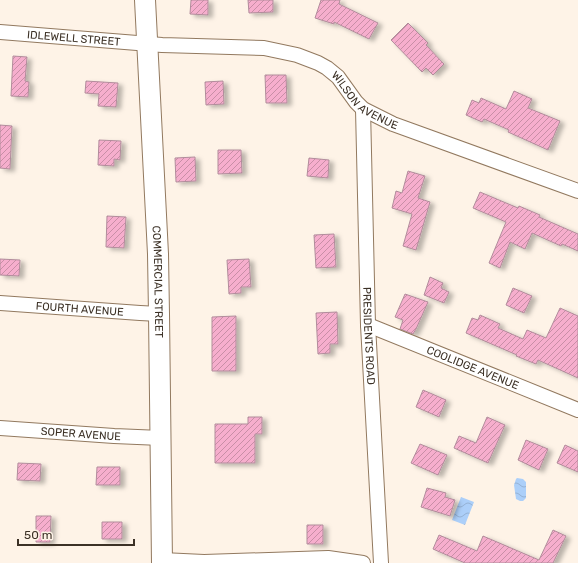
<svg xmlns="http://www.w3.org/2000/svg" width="578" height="563" font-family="Rubik,sans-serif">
  <defs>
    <pattern id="water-waves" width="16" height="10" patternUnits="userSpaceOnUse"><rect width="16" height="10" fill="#accff9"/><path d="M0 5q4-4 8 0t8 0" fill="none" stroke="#95b2d5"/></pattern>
    <pattern id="building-hatch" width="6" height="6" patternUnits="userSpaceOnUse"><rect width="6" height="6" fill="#f6aecd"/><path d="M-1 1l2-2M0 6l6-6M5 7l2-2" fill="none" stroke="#c88ea6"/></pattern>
    <filter id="shadow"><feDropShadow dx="4.5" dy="2.5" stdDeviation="2" flood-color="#0004"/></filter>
  </defs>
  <rect width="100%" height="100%" fill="#fef3e7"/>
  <path fill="url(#water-waves)" d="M517,478L523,479L526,482V498L523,501H520L516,499L514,485L516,479Z
    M461,497L474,502L465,525L452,520Z"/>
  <path fill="url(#building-hatch)" stroke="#b18c9b" filter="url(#shadow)" d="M191,0H208V15L190,14Z
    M248,0H273V12L249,13Z
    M321,0H340L339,4L378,23L369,39L334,22V24L315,18Z
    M408,23L428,43L426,45L444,64L433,75L426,68L422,72L391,40Z
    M13,56L27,57L25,81L29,82L28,97L11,96Z
    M265,75H286L287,103H266Z
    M86,81L118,83L116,107L98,106L99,94L85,93Z
    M223,81L224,104L206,105L205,82Z
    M514,91L532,99L528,108L560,121L548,150L508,132L509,130L484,119L482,122L466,115L472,100L479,103L481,98L506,109Z
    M0,125L12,126L10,169L0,168Z
    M99,140L121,141L120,160L114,159V166L98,165Z
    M218,150H241L242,173L218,174Z
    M195,157L196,181L176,182L175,158Z
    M309,158L329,160L328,178L307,176Z
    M408,171L425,176L418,198L430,202L416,250L403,246L412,214L392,208L396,191L402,193Z
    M480,192L518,208L519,206L540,215L539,217L578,234V251L562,244L561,246L532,233L525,249L510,242L500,268L489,263L506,222L473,208Z
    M107,216L126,217L124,248L106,247Z
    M334,234L336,267L316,268L314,235Z
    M0,259L20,260L19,276L0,275Z
    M249,259L251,287H241V293L229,294L227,260Z
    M430,277L443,283L441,288L449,292L444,303L424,295Z
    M513,288L532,296L524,313L506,305Z
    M405,294L428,302L416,329L413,334L400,329L403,320L395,317Z
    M560,308L578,316V378L538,360L536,364L516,356L517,355L466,333L472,318L478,320L480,315L500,324L498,328L523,339L527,330L546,338Z
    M337,312L338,344H330V353L318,354L316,313Z
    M236,316V371H212V317Z
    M423,390L446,400L439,417L416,407Z
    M248,417H262V434H255V463H215V424H248Z
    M487,417L505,425L488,463L454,448L459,436L476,443Z
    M526,440L548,449L539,470L518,460Z
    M420,444L447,455L438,475L411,463Z
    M565,445L578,451V472L557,463Z
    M18,463L41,464L40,481L17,480Z
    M97,467H120V485H96Z
    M427,488L446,493L445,497L455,500L450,516L421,507Z
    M36,516H51L50,542H36Z
    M102,522H122V539H102Z
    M307,525H323V544H307Z
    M553,530L566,536L553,563H465L433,549L439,535L477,551L483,536L539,560Z"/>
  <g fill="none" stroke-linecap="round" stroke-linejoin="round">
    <g stroke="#92795f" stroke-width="16">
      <g id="street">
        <path id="s1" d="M0,32L162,45L264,48L297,55L318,63L327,68L338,77L356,102L363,109L393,124L578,191"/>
        <path id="s2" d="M363,109L368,325L381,563"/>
        <path id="s3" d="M0,303L140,313L159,314"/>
        <path id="s4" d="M368,325L578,410"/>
        <path id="s5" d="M0,428L114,436L161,438"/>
        <path d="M162,560L204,562L328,558L363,563"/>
      </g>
    </g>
    <g stroke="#92795f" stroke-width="22">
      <g id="secondary">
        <path id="s6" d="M145,0L158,254L159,314L162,563"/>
      </g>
    </g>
    <use href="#street" stroke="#fff" stroke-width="14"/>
    <use href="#secondary" stroke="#fff" stroke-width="20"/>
  </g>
  <g text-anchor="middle" stroke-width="3.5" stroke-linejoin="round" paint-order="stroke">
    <g font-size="11" fill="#3c3126" stroke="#fef3e7">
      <text dy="4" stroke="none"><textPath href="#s1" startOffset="74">IDLEWELL STREET</textPath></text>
      <text dy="4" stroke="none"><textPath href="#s1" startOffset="382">WILSON AVENUE</textPath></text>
      <text dy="4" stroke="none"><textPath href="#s6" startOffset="282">COMMERCIAL STREET</textPath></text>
      <text dy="4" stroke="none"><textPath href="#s3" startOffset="80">FOURTH AVENUE</textPath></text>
      <text dy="4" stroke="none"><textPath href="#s2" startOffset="227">PRESIDENTS ROAD</textPath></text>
      <text dy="4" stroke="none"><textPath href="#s4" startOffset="113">COOLIDGE AVENUE</textPath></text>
      <text dy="4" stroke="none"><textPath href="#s5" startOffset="81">SOPER AVENUE</textPath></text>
    </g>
  </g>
  <path d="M18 539v6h116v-6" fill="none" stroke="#3c3126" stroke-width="2"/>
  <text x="24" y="539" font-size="12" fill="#3c3126" stroke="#fef3e7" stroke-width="3" paint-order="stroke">50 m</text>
</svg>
